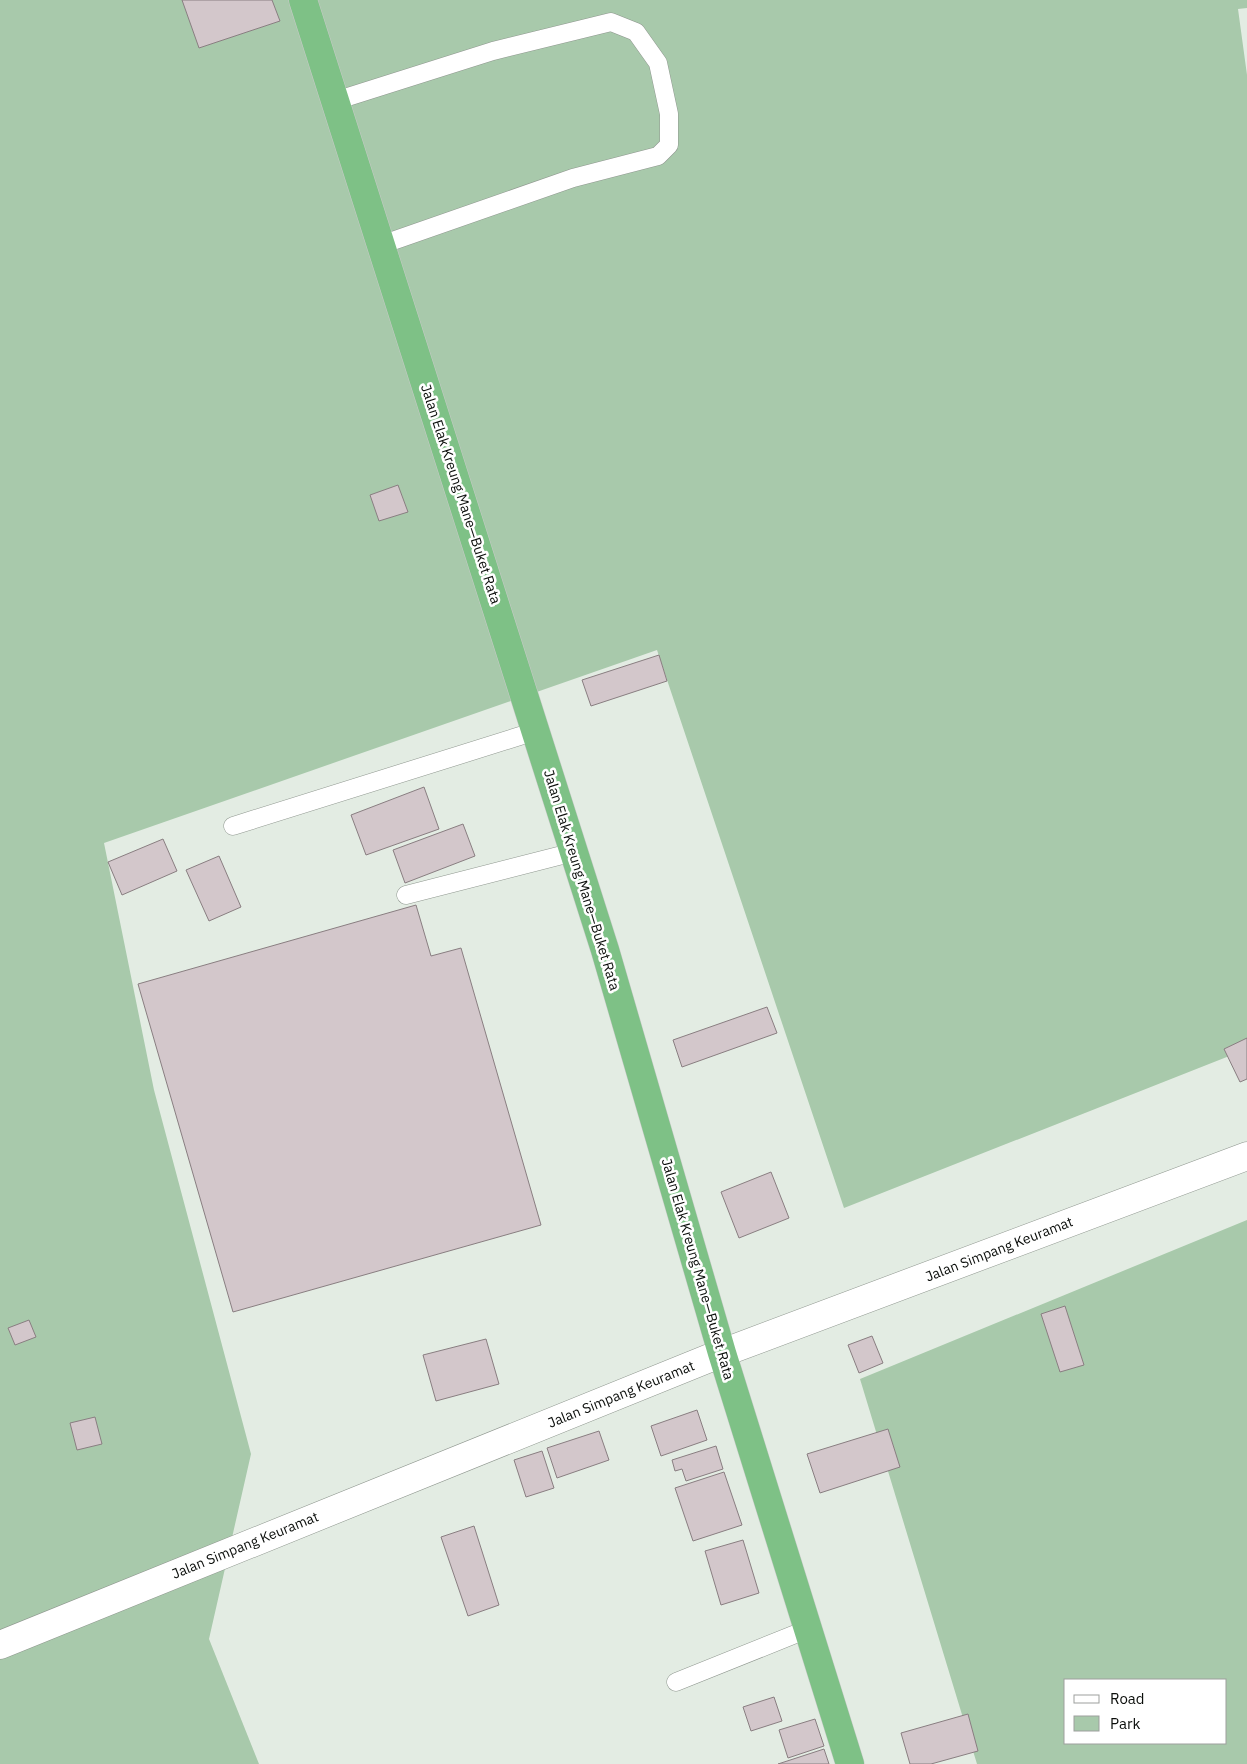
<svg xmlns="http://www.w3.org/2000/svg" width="1247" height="1764" font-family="'IBM Plex Sans',sans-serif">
  <rect width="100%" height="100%" fill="#e3ece3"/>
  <path fill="#a8c9ab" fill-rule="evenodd" d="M0,0H1247V8L1238,9L1247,75V1049L844,1208L657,650L104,843L154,1090L251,1454L209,1639L259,1764H0Z
    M1247,1220V1764H977L860,1379ZM1066,1680H1226V1743H1066Z"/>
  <path fill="#d3c7cb" stroke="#897e81" d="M182,0H272L280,21L199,48Z
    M398,485L408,512L379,521L370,495Z
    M659,655L667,681L591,706L582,680Z
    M424,787L439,829L366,855L351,815Z
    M463,824L475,856L405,883L393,850Z
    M163,839L177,871L122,895L108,862Z
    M219,856L241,907L209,921L186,870Z
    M416,905L431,956L461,948L541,1225L233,1312L138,984Z
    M767,1007L777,1033L682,1067L673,1040Z
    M1247,1038V1079L1240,1082L1224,1049Z
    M771,1172L789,1218L739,1238L721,1192Z
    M1065,1306L1084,1365L1060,1372L1041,1314Z
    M29,1320L36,1337L15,1345L8,1328Z
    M872,1336L883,1363L859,1373L848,1345Z
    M486,1339L499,1384L436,1401L423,1355Z
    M697,1410L707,1440L661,1456L651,1426Z
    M95,1417L102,1444L77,1450L70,1423Z
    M888,1429L900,1467L820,1493L807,1454Z
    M599,1431L609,1460L557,1478L547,1448Z
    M716,1446L723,1469L686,1481L682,1469L675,1471L672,1460Z
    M542,1451L554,1488L526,1497L514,1460Z
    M724,1472L742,1525L693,1541L675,1488Z
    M474,1526L499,1605L468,1616L441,1537Z
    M743,1540L759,1593L721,1605L705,1551Z
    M774,1697L782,1721L751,1731L743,1707Z
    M968,1714L978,1751L931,1764H910L901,1733Z
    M815,1719L824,1746L788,1758L779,1730Z
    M824,1749L829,1764H778Z"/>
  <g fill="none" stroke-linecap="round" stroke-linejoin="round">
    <g stroke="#8f978f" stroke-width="19">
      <path id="lane" d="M335,101L493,51L611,22L636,32L658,63L669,114V145L658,156L573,178L381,245
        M233,826L536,731
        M406,895L574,852
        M676,1682L808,1629"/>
    </g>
    <g stroke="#8f978f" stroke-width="29">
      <path id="secondary" d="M0,1645L722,1353L1247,1156"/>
    </g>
    <g stroke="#c9cac9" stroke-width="29">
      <path id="highway" d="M303,0L605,950L722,1353L850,1764"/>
    </g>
    <use href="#lane" stroke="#fff" stroke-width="18"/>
    <use href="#secondary" stroke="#fff" stroke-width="28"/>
    <use href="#highway" stroke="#7ec186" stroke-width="28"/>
  </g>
  <g text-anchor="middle" stroke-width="5" stroke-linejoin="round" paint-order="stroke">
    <g font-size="14" fill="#0b0e0b" stroke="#fff">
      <text transform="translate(461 494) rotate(72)" y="5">Jalan Elak Kreung Mane—Buket Rata</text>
      <text transform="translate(582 880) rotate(73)" y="5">Jalan Elak Kreung Mane—Buket Rata</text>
      <text transform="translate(999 1249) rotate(-21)" y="5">Jalan Simpang Keuramat</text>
      <text transform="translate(698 1269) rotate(74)" y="5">Jalan Elak Kreung Mane—Buket Rata</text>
      <text transform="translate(621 1394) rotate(-22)" y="5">Jalan Simpang Keuramat</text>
      <text transform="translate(245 1545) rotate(-22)" y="5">Jalan Simpang Keuramat</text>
    </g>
  </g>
  <rect x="1064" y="1679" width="162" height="65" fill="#ffffff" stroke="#9d9f9d"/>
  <rect x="1074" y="1695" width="25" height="8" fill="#ffffff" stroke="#9d9f9d"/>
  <text x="1110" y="1704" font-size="15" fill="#0b0e0b">Road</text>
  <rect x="1074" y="1716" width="25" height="15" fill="#a8c9ab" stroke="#9d9f9d"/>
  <text x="1110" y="1729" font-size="15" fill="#0b0e0b">Park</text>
</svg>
